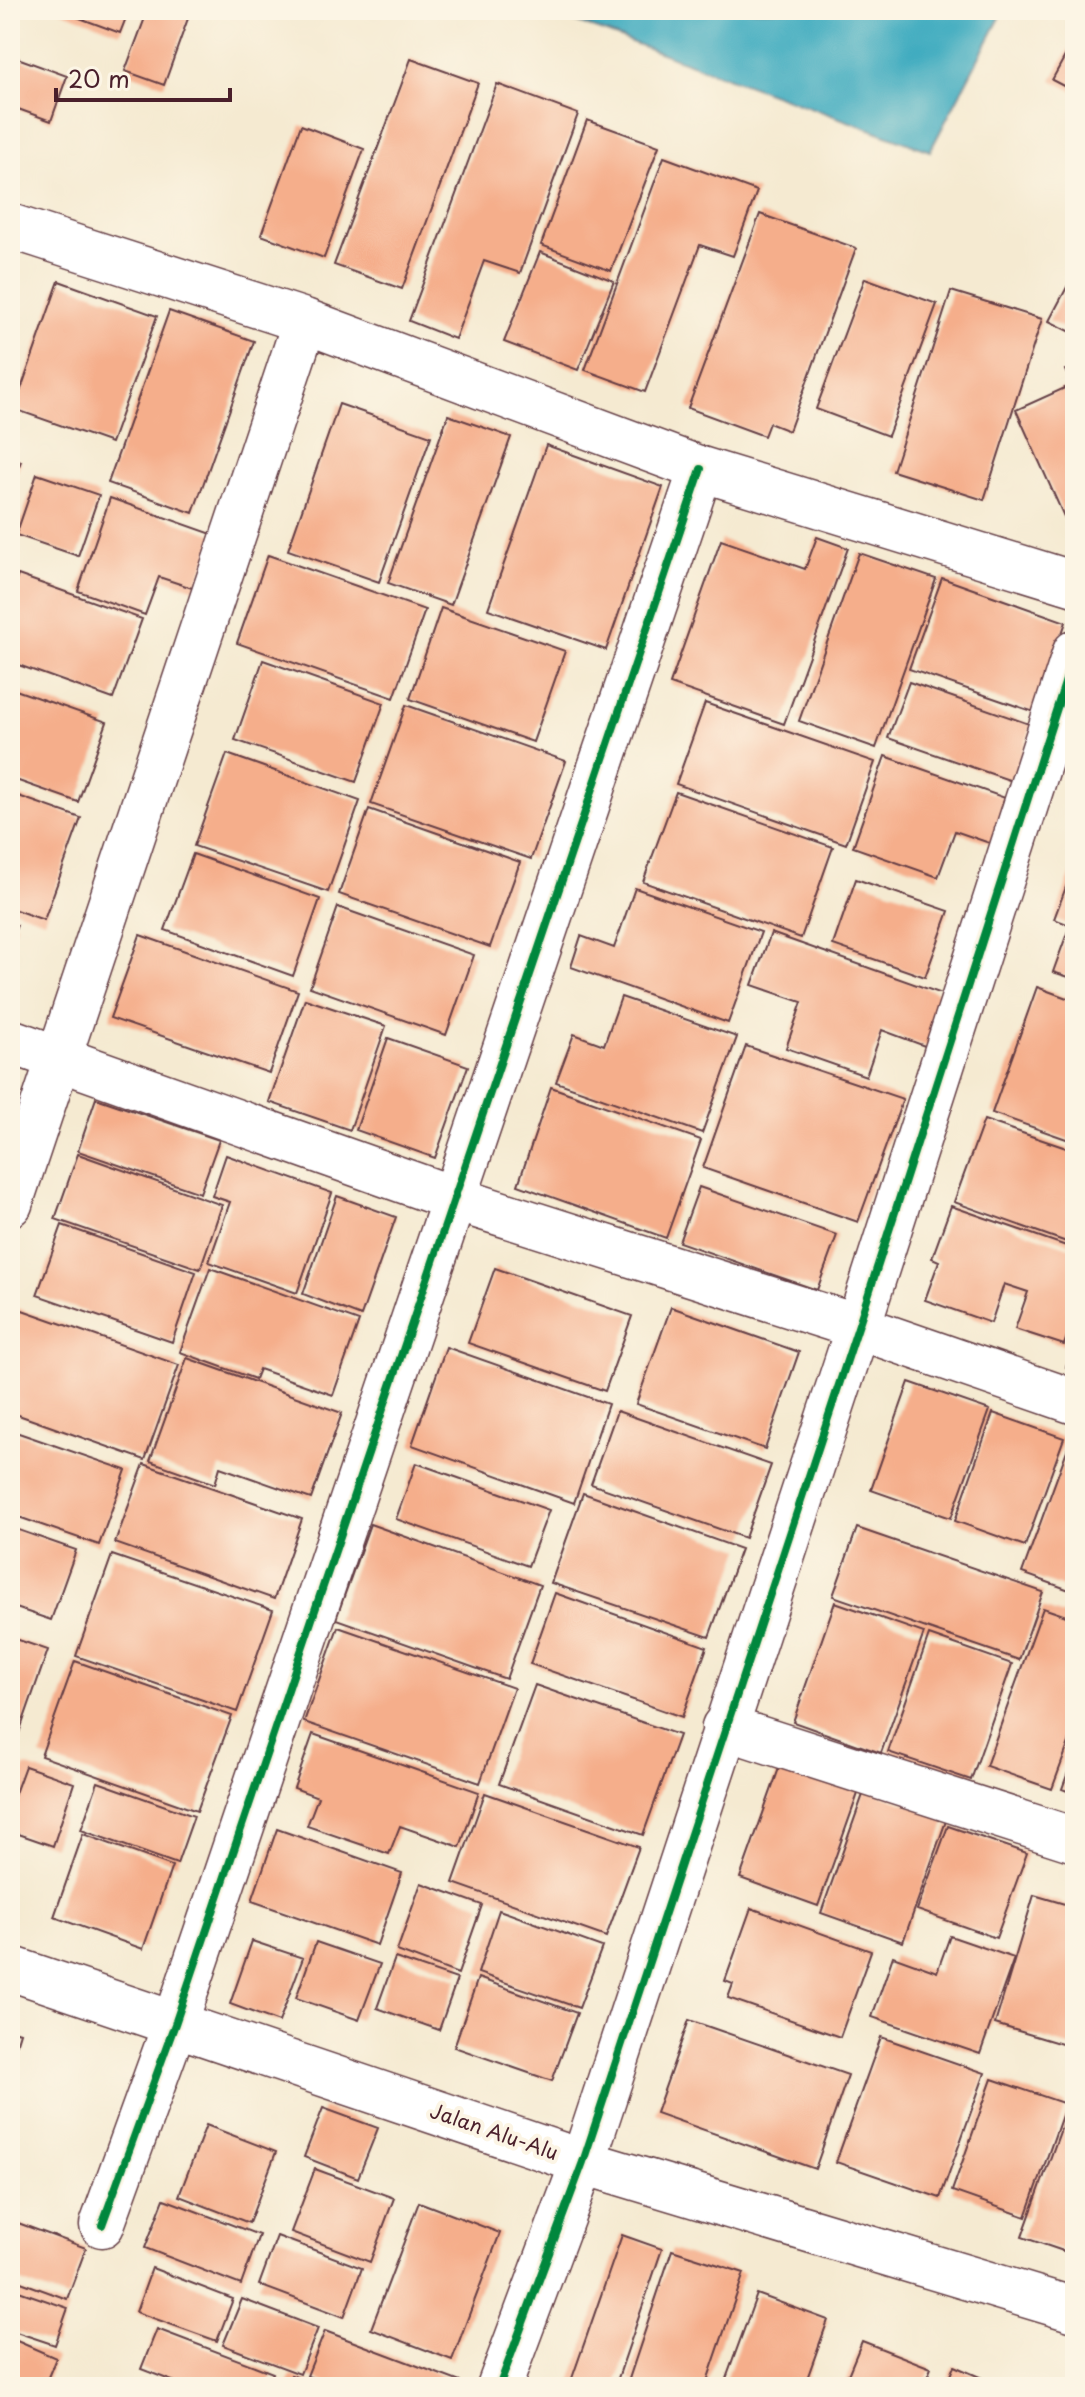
<svg xmlns="http://www.w3.org/2000/svg" width="1085" height="2397" font-family="'Playpen Sans',sans-serif">
  <rect width="100%" height="100%" fill="#fcf5e5"/>
  <filter id="ink" filterUnits="userSpaceOnUse"><feTurbulence type="fractalNoise" baseFrequency=".0125" numOctaves="2"/><feDisplacementMap in="SourceGraphic" scale="16" xChannelSelector="R" yChannelSelector="G"/><feConvolveMatrix kernelMatrix="1 2 1 2 8 2 1 2 1" color-interpolation-filters="sRGB"/></filter>
  <filter id="wash" filterUnits="userSpaceOnUse"><feTurbulence type="fractalNoise" baseFrequency=".006" numOctaves="4" result="noise"/><feDisplacementMap in="SourceGraphic" scale="32" xChannelSelector="R" yChannelSelector="G"/><feGaussianBlur stdDeviation="1.8" result="paint"/><feColorMatrix in="noise" values="0 0 0 0 0 0 0 0 0 0 0 0 0 0 0 0 0 1.4 0 .05"/><feComposite in="paint" operator="in"/></filter>
  <g filter="url(#wash)">
    <rect width="100%" height="100%" fill="#f5ead1"/>
    <path fill="#41acc0" stroke="#466676" stroke-width="2" d="M543,10H1004L930,151Z"/>
    <g id="blocks">
      <path fill="#f5ae8b" d="M58,10H129L120,33Z
        M148,10H191L164,85L125,71Z
        M1058,10H1075V19Z
        M1075,38V92L1052,80Z
        M12,56L67,76L51,121L10,106Z
        M411,59L478,83L402,289L334,265Z
        M497,84L578,114L520,273L484,261L455,339L409,321Z
        M587,120L659,146L611,271L541,245Z
        M301,125L364,149L324,258L261,235Z
        M664,157L757,191L733,256L700,245L645,392L585,370Z
        M760,214L856,248L789,431L769,423L764,436L688,408Z
        M540,252L614,281L578,370L504,342Z
        M1075,272V334L1049,321Z
        M865,278L937,304L888,436L816,409Z
        M59,281L157,316L111,443L14,409Z
        M951,291L1042,319L984,500L893,471Z
        M169,311L254,341L193,513L108,483Z
        M1075,366V392L1065,370Z
        M1069,386L1075,400V541L1016,410Z
        M339,404L431,436L379,582L288,550Z
        M448,415L511,437L451,605L388,583Z
        M546,445L663,487L606,650L488,609Z
        M10,457L21,461L10,489Z
        M37,474L99,495L78,556L16,535Z
        M110,498L215,535L195,589L159,577L145,615L78,591Z
        M817,537L848,548L784,724L670,684L721,540L805,569Z
        M859,553L936,579L876,748L799,721Z
        M268,555L425,610L394,698L237,643Z
        M18,575L142,619L113,699L10,662V597Z
        M942,578L1066,622L1034,712L909,669Z
        M441,608L565,651L533,742L410,699Z
        M263,660L384,703L356,782L235,740Z
        M909,682L1032,725L1012,781L888,738Z
        M10,688L107,722L78,802L10,778Z
        M705,703L875,762L846,844L676,784Z
        M406,705L566,761L531,859L371,804Z
        M227,754L360,801L328,892L194,846Z
        M885,756L1011,800L995,845L955,831L938,877L853,847Z
        M676,792L833,847L801,938L643,882Z
        M10,793L81,818L44,920L10,908Z
        M369,809L520,862L490,947L339,894Z
        M193,854L320,899L293,976L165,930Z
        M1075,863V979L1053,972L1070,925L1054,919Z
        M856,879L949,911L925,977L833,945Z
        M635,888L761,932L728,1023L571,967L581,936L614,948Z
        M338,907L474,955L446,1035L310,987Z
        M10,922L17,925L10,943Z
        M771,933L948,996L930,1048L882,1030L866,1076L786,1048L802,1002L752,985Z
        M140,935L298,991L269,1073L110,1018Z
        M1037,987L1075,1001V1142L992,1113Z
        M621,997L737,1037L702,1133L556,1082L574,1034L604,1045Z
        M305,999L386,1026L350,1130L269,1102Z
        M388,1038L468,1066L435,1158L356,1130Z
        M746,1046L903,1099L858,1222L703,1168Z
        M551,1087L701,1140L666,1238L518,1185Z
        M96,1098L219,1140L200,1193L78,1151Z
        M984,1120L1075,1151V1245L954,1202Z
        M78,1154L222,1205L200,1269L55,1219Z
        M226,1155L332,1193L297,1293L209,1262L230,1202L212,1196Z
        M699,1187L837,1235L817,1290L679,1242Z
        M337,1196L396,1217L361,1316L303,1294Z
        M951,1206L1075,1249V1313L1064,1345L1015,1329L1028,1292L1004,1284L991,1323L925,1300L939,1261L932,1258Z
        M62,1225L196,1272L172,1342L37,1295Z
        M210,1268L359,1321L333,1395L259,1369L255,1379L180,1352Z
        M495,1268L632,1316L605,1391L468,1343Z
        M11,1306L179,1365L145,1460L10,1412Z
        M671,1307L799,1352L765,1449L636,1404Z
        M1075,1343V1371L1066,1367Z
        M446,1347L608,1404L574,1503L412,1445Z
        M187,1358L342,1413L311,1499L220,1467L215,1484L150,1461Z
        M909,1382L990,1410L951,1518L871,1490Z
        M617,1411L771,1465L745,1538L591,1484Z
        M993,1413L1064,1438L1025,1546L955,1521Z
        M10,1430L126,1470L99,1545L10,1514Z
        M1070,1442L1075,1444V1592L1022,1573Z
        M416,1463L549,1510L528,1566L396,1519Z
        M144,1464L302,1519L274,1599L115,1543Z
        M583,1493L741,1549L709,1637L551,1583Z
        M370,1524L540,1585L506,1679L336,1619Z
        M10,1527L76,1550L51,1620L10,1606Z
        M857,1528L1043,1592L1019,1660L833,1596Z
        M112,1555L273,1610L237,1712L76,1656Z
        M555,1593L707,1647L682,1717L530,1664Z
        M835,1602L924,1633L881,1753L793,1722Z
        M1043,1608L1075,1619V1726L1052,1789L986,1766Z
        M338,1627L514,1688L480,1783L304,1722Z
        M929,1635L1012,1664L971,1780L888,1752Z
        M10,1637L48,1650L19,1733L10,1730Z
        M75,1661L232,1716L197,1811L41,1756Z
        M535,1685L679,1735L643,1835L499,1784Z
        M313,1734L479,1792L460,1847L400,1826L389,1854L307,1826L318,1797L294,1788Z
        M1075,1753V1794L1062,1789Z
        M783,1757L861,1785L818,1906L740,1878Z
        M25,1766L74,1783L53,1846L10,1831V1807Z
        M98,1782L194,1816L177,1864L81,1830Z
        M865,1789L947,1818L903,1942L821,1913Z
        M485,1793L639,1847L606,1937L453,1883Z
        M948,1826L1027,1853L996,1938L917,1910Z
        M277,1829L402,1873L377,1945L252,1901Z
        M83,1834L172,1866L143,1949L54,1917Z
        M421,1883L482,1905L458,1974L397,1951Z
        M1034,1895L1075,1907V2048L995,2024Z
        M751,1908L871,1951L840,2037L728,1998L733,1984L725,1981Z
        M499,1910L602,1947L579,2008L478,1973Z
        M950,1936L1014,1958L980,2054L872,2017L893,1956L937,1972Z
        M252,1941L303,1958L279,2022L230,2004Z
        M316,1942L380,1964L359,2020L296,1998Z
        M395,1958L457,1979L439,2030L377,2008Z
        M478,1978L577,2013L552,2081L454,2047Z
        M689,2020L848,2075L815,2169L656,2113Z
        M10,2029L20,2032L13,2055L10,2054Z
        M881,2037L985,2073L940,2198L836,2162Z
        M992,2079L1066,2104L1026,2217L952,2191Z
        M1075,2090V2255L1022,2237Z
        M323,2108L378,2128L358,2178L304,2157Z
        M206,2125L276,2152L249,2223L179,2196Z
        M315,2169L394,2198L370,2262L291,2232Z
        M164,2199L259,2235L241,2285L145,2248Z
        M419,2202L500,2233L452,2360L371,2329Z
        M10,2220L86,2248L67,2299L10,2278Z
        M622,2235L662,2249L615,2387H569Z
        M277,2236L362,2268L344,2317L259,2285Z
        M672,2250L744,2273L705,2387H644L629,2379Z
        M152,2268L233,2299L217,2341L136,2312Z
        M10,2288L68,2308L55,2345L10,2330Z
        M757,2294L828,2320L804,2387H723Z
        M242,2299L318,2328L300,2374L223,2345Z
        M157,2329L273,2373L267,2387H188L141,2369Z
        M325,2331L463,2383L461,2387H336L307,2376Z
        M10,2338L56,2358L44,2387H10Z
        M862,2341L931,2368L923,2387H843Z
        M954,2366L1003,2387H945Z
        M291,2375L322,2387H286Z"/>
    </g>
  </g>
  <g filter="url(#ink)">
    <use href="#blocks" fill-opacity="0" stroke="#643d44" stroke-width="2"/>
    <g fill="none" stroke-linecap="round" stroke-linejoin="round">
      <g stroke="#643d44" stroke-width="47">
        <path id="street" d="M10,226L305,321L701,469L1075,584
          M10,1041L452,1198L858,1327L1075,1402
          M10,1204L305,321
          M724,1727L1075,1840
          M10,1968L583,2162L1075,2310
          M102,2225L175,2024L701,469
          M499,2387L583,2162L858,1327L1075,652"/>
      </g>
      <use href="#street" stroke="#fff" stroke-width="44"/>
      <g stroke="#fcf5e5" stroke-width="13">
        <path id="cycleway" d="M102,2225L175,2024L701,469
          M499,2387L583,2162L858,1327L1075,652"/>
      </g>
      <use href="#cycleway" stroke="#00873e" stroke-width="8"/>
    </g>
  </g>
  <g text-anchor="middle" stroke-width="8" stroke-linejoin="round" paint-order="stroke">
    <g font-size="20" fill="#4a1f2b" stroke="#fcf5e5">
      <text transform="translate(494 2132) rotate(19)" y="7">Jalan Alu-Alu</text>
    </g>
  </g>
  <rect width="1085" height="2397" fill="none" stroke="#fcf5e5" stroke-width="40"/>
  <path d="M56 88v12h174v-12" fill="none" stroke="#4a1f2b" stroke-width="4"/>
  <text x="68" y="88" font-size="24" fill="#4a1f2b" stroke="#fcf5e5" stroke-width="6" paint-order="stroke">20 m</text>
</svg>
